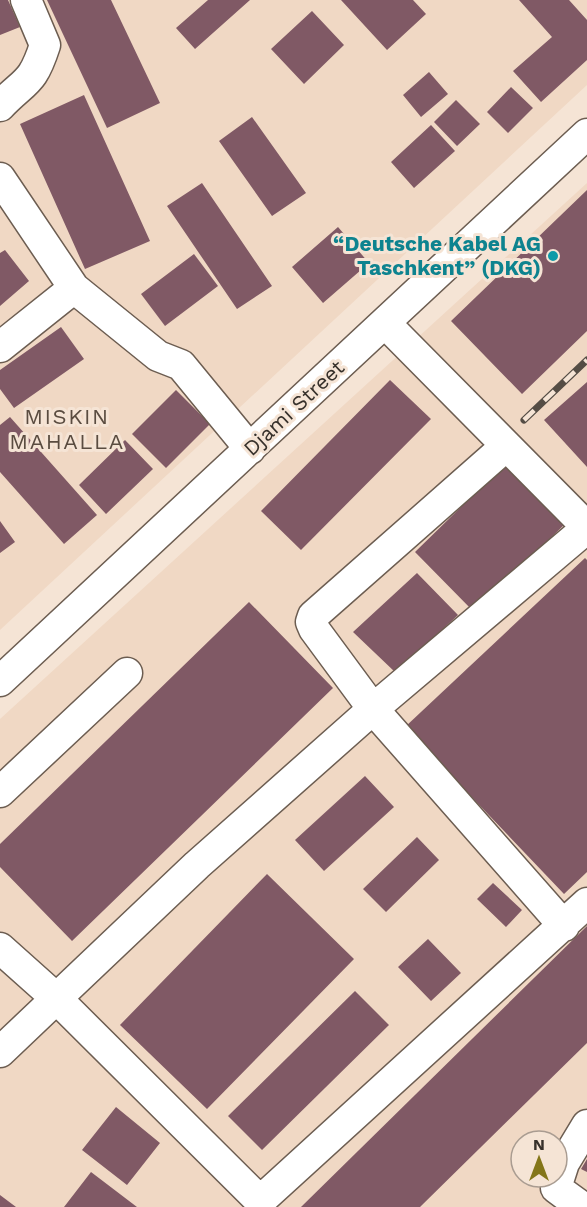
<svg xmlns="http://www.w3.org/2000/svg" width="587" height="1207" font-family="'Work Sans',sans-serif">
  <rect width="100%" height="100%" fill="#f5e4d5"/>
  <path fill="#f0d8c4" fill-rule="evenodd" d="M0,0H587V85L0,630Z
    M587,183V1207H0V719ZM521,1141H557V1177H521Z"/>
  <path fill="#805965" d="M0,0H8L20,27L0,35Z
    M47,0H111L160,103L107,128Z
    M208,0H250L195,49L176,28Z
    M341,0H413L426,14L387,50Z
    M519,0H569L587,20V60L541,102L513,71L552,37Z
    M312,11L344,45L304,84L271,49Z
    M429,72L448,94L421,117L403,95Z
    M511,87L533,108L508,133L487,112Z
    M84,95L150,241L85,269L20,124Z
    M456,100L480,124L457,146L434,122Z
    M252,117L306,193L272,216L219,141Z
    M431,125L455,151L414,188L391,162Z
    M202,183L272,286L237,309L167,206Z
    M587,190V331L522,394L451,321Z
    M338,227L369,263L323,303L292,267Z
    M5,250L29,281L0,306V253Z
    M194,254L218,286L165,326L141,294Z
    M61,327L84,359L14,408L0,389V370Z
    M390,380L431,419L301,550L261,511Z
    M587,382V467L544,420Z
    M176,390L210,424L166,468L132,434Z
    M10,417L97,515L64,544L0,472V425Z
    M125,440L153,469L106,514L79,485Z
    M505,464L564,525L474,612L415,552Z
    M0,521L15,542L0,553Z
    M585,558L587,560V872L564,894L405,727Z
    M417,573L458,615L396,673L353,632Z
    M249,602L333,688L72,941L0,867V844Z
    M365,776L394,807L324,871L295,840Z
    M417,837L439,860L386,912L363,889Z
    M267,874L354,959L207,1109L120,1025Z
    M493,883L522,910L506,927L477,899Z
    M587,926V1043L420,1207H301Z
    M428,939L461,973L431,1001L398,967Z
    M355,991L389,1025L262,1150L228,1116Z
    M116,1107L160,1143L127,1185L82,1150Z
    M587,1159V1172L581,1169Z
    M91,1172L137,1207H64Z
    M0,1195L16,1207H0Z"/>
  <g fill="none" stroke-linecap="round" stroke-linejoin="round">
    <g stroke="#6c5d51" stroke-width="33">
      <path id="minor" d="M0,106C26,79 32,85 45,45L26,0
        M0,178L74,288L158,356L181,365L250,449
        M385,323L587,527
        M0,347L74,288
        M0,681L587,134
        M0,792L127,673
        M564,926L373,709L587,528
        M0,948L57,999L260,1201L587,903
        M0,1052L197,865L373,709L314,629L311,622L313,616L506,446
        M582,1207L556,1188L564,1163L587,1125"/>
    </g>
    <use href="#minor" stroke="#fff" stroke-width="30"/>
    <g stroke="#554d45" stroke-width="7">
      <path id="rail" d="M524,420L587,360"/>
    </g>
    <use href="#rail" stroke="#f5e4d5" stroke-width="4.5" stroke-dasharray="14" stroke-linecap="butt"/>
  </g>
  <circle fill="#0f9aa8" stroke="#f5e4d5" stroke-width="2" cx="553" cy="256" r="6"/>
  <g text-anchor="middle" stroke-width="6" stroke-linejoin="round" paint-order="stroke">
    <g font-size="21" font-weight="bold" fill="#0d838f" stroke="#f5e4d5" text-anchor="end">
      <text x="541" y="251">“Deutsche Kabel AG<tspan x="541" dy="24">Taschkent” (DKG)</tspan></text>
    </g>
    <g font-size="21" fill="#37312b" stroke="#f5e4d5">
      <text transform="translate(294 408) rotate(-43)" y="7">Djami Street</text>
    </g>
    <g font-size="22" letter-spacing="1.5" fill="#5a4c40" stroke="#f5e4d5">
      <text x="67" y="424">MISKIN<tspan x="67" dy="25">MAHALLA</tspan></text>
    </g>
  </g>
  <g transform="translate(539 1159)"><circle r="28" fill="#f5e4d5" stroke="#a99c91" stroke-width="1.5"/>
  <path d="M0-4.5L10 22L0 15L-10 22Z" fill="#847619"/>
  <text y="-9" font-size="16" font-weight="bold" text-anchor="middle" fill="#37312b">N</text>
  </g>
</svg>
